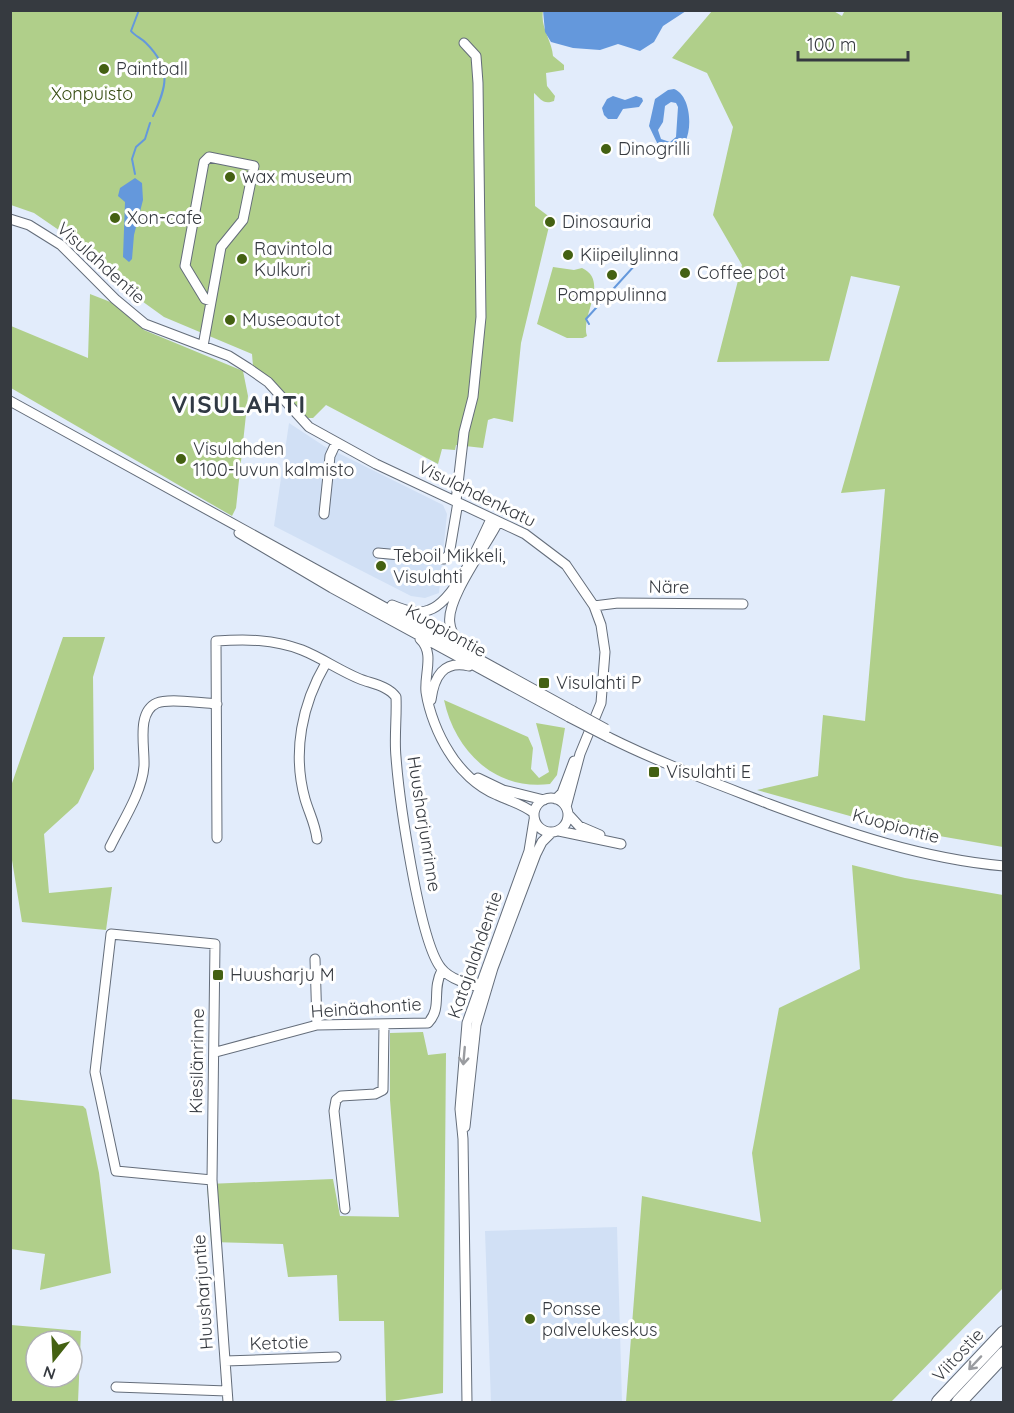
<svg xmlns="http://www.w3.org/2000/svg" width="1014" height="1413" font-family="Quicksand,sans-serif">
  <rect width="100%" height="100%" fill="#e2ecfb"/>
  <path fill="#d1e0f5" d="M289,423L324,446L443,505L447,514L439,593L425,598L411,596L274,526Z
    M617,1227L622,1402H491L485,1231Z"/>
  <path fill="#b0cf8a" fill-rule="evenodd" d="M832,10L842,16L845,10L1003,11V847L893,828L757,790L818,776L823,715L865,721L885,489L841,493L900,286L851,276L829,361L717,362L742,265L713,215L733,127L707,73L672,58L712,11Z
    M10,11H543C540,27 552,41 553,56L564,65V70L546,73L547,86L555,96L554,101C543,105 541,99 534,93L535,206L551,218L521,343L513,422L494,418L488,420L483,448L456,445L455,450L442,449L438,464L326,405L313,418H308L268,377L253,366L252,354L164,317L128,291L69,237L34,213L11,205Z
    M553,267L574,270L582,268C610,281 580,316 587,336L583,338H567L537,324Z
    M90,294L113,303L144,330L243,371L248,396L236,508L232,516L11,388V326L88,358Z
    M63,637H105L93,677L94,769L78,803L44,834L49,893L112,887L106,930L22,922L11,854V786Z
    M444,700L528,737L533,748L531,769L539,778L549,772L536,723L565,728L557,775L550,784C495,791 455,751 444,700Z
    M852,865L905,878L1003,895V1288L891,1402H626L642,1196L761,1222L752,1153L779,1008L860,969Z
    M423,1032L428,1055L446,1053L443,1393L386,1402L384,1321H339L337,1275L288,1277L283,1244L211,1242L207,1184L333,1179L340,1216L399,1217L390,1100V1033Z
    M11,1099L83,1106L86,1109L99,1173L111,1273L40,1290L45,1254L11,1249Z
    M11,1325L81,1331L78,1402H11ZM36,1341H72V1377H36Z"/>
  <path fill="#6498dc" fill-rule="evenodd" d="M543,10H686V11L663,26L654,42L640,51L618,44L600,50L573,48L551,42L545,32Z
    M674,89C690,95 693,127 685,142C681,148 674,149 668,151L659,147L649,126L655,99L668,90ZM671,102L676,103L678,107L676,137L670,142L661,139L658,130L663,122L665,106Z
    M613,96L625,100L636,96L642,98L643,101L639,107L623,109L617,119H608L604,115L602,108L607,99Z
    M135,178L142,183L143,200L134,235L132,259L129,262L123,257L125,202L118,196L120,188Z"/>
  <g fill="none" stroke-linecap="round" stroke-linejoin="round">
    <path stroke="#6498dc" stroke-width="2" d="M139,10L131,31C135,36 141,38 146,43C172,69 167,86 153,116
      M135,174L132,159L136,147L145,139L150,123
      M589,324L586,319L645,254"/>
    <g stroke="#646d7a" stroke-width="11">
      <path id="minor" d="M10,219L29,225L61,245L115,299L145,324L229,356L248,368L268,382L309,427L376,464L525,534L566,565L594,606L601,625L605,652L601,703L580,754L566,807
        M203,346L221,247L243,220L254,166L209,157L204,162L185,266L205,299L211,301
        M10,401L573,711
        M456,501L464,432L473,397L481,317L478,83L476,56L464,43
        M324,514L330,456L336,443
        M239,533L332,588L569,717
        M378,553L444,559L449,555L458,502
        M392,605C404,610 417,615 429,610C454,602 480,543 491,519
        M594,606L618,603L743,604
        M420,639C435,653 424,674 426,692C429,712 438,735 449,752C460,770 477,787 497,795C510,801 522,804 534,813
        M467,645C459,640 451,635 450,624C445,600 486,546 498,522
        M431,700C434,677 443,660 469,666
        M608,737C660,763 715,783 769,804C844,832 923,859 1004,866
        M478,778L503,790L544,800
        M534 815a17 17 0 1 1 34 0a17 17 0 1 1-34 0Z
        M556,799L562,793L574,761
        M568,814L579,826L600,835
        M559,831L621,844
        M217,838L216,641C246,639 273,639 302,650C322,658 340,671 360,679C373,684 388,686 396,697C397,717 394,738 396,757C399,797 419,941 441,968C450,980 471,985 486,989
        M317,839C315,823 309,813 305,799C292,752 302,704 326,663
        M110,847C122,822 142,793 144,766C145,747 136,712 157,703C168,698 203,703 217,704
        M315,959L317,1025
        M216,1052L317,1025L428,1023C443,1007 431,991 442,970
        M465,1127L476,1025L493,968L536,854L542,842L551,833
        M212,1180L116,1171L95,1072L111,934L215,944L212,1180L228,1402
        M345,1209L334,1111L336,1100L341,1096L375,1094L383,1090L384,1025
        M225,1361L336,1357
        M116,1387L227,1391
        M467,1402L463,1139L460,1109L467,1023L529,851L534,820"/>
    </g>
    <g stroke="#646d7a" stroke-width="16">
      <path id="highway" d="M939,1402L1004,1333
        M959,1402L1004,1354"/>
    </g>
    <use href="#minor" stroke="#fff" stroke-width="9"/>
    <use href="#highway" stroke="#fff" stroke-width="14"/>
    <g stroke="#646d7a" stroke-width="11" stroke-linecap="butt">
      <path id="minor-bridge" d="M573,711L606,729
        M569,717L608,737"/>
    </g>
    <use href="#minor-bridge" stroke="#fff" stroke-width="9"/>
  </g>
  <defs><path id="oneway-shaft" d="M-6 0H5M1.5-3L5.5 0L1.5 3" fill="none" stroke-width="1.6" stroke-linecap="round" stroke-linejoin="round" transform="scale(1.5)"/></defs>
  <g stroke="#9a9ca0">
    <use href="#oneway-shaft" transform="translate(464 1056) rotate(95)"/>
    <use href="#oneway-shaft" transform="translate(975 1363) rotate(133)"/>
  </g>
  <g fill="#446112" stroke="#fff" stroke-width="2">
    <circle cx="104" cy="69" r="6"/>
    <circle cx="606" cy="149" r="6"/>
    <circle cx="230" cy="177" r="6"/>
    <circle cx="115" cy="218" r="6"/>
    <circle cx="550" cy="222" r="6"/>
    <circle cx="568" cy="255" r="6"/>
    <circle cx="242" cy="259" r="6"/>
    <circle cx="685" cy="273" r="6"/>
    <circle cx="612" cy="275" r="6"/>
    <circle cx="230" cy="320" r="6"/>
    <circle cx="181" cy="459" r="6"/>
    <circle cx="381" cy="566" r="6"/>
    <rect x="538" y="677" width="12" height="12" rx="3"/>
    <rect x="648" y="766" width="12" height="12" rx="3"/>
    <rect x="212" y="969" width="12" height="12" rx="3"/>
    <circle cx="530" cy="1319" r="6"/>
  </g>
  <g text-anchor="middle" stroke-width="6" stroke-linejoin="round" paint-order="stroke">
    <g font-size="18" fill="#363a40" stroke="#fff" text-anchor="start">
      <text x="116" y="75">Paintball</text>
      <text x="618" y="155">Dinogrilli</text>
      <text x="242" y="183">wax museum</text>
      <text x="127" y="224">Xon-cafe</text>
      <text x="562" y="228">Dinosauria</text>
      <text x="254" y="255">Ravintola<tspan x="254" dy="21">Kulkuri</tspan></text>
      <text x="580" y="261">Kiipeilylinna</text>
      <text x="697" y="279">Coffee pot</text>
      <text x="612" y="301" text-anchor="middle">Pomppulinna</text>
      <text x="242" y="326">Museoautot</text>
      <text x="193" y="455">Visulahden<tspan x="193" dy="21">1100-luvun kalmisto</tspan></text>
      <text x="393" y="562">Teboil Mikkeli,<tspan x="393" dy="21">Visulahti</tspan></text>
      <text x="556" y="689">Visulahti P</text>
      <text x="666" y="778">Visulahti E</text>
      <text x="230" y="981">Huusharju M</text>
      <text x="542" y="1315">Ponsse<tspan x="542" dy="21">palvelukeskus</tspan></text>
    </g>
    <g font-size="18" fill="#354b10" stroke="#fff">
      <text x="92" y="100">Xonpuisto</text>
    </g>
    <g font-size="18" fill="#363a40" stroke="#fff">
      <text transform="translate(101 263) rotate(42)" y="6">Visulahdentie</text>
      <text transform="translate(477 494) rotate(26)" y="6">Visulahdenkatu</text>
      <text transform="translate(669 587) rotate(1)" y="6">Näre</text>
      <text transform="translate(446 631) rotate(29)" y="6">Kuopiontie</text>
      <text transform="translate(424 824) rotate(81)" y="6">Huusharjunrinne</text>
      <text transform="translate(896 826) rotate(15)" y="6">Kuopiontie</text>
      <text transform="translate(475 955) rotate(-71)" y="6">Katajalahdentie</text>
      <text transform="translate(366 1008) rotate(-4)" y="6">Heinäahontie</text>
      <text transform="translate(197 1061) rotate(-89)" y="6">Kiesilänrinne</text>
      <text transform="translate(203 1292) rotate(-94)" y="6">Huusharjuntie</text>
      <text transform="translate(279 1343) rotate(-2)" y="6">Ketotie</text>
      <text transform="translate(958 1355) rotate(-47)" y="6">Viitostie</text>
    </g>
    <g font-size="24" font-weight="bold" letter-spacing="1.5" fill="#303944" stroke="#fff">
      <text x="239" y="413">VISULAHTI</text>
    </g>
  </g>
  <rect width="1014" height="1413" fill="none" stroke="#363a40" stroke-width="24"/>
  <g transform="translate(54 1359) rotate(198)"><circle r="28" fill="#ffffff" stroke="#afb0b3" stroke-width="1.5"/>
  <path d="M0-4.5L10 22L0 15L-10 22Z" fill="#446112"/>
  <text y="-9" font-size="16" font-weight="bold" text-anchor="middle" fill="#363a40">N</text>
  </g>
  <path d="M798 51v9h110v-9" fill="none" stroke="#363a40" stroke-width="3"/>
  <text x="807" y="51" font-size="18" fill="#363a40" stroke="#ffffff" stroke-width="4.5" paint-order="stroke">100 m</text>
</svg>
